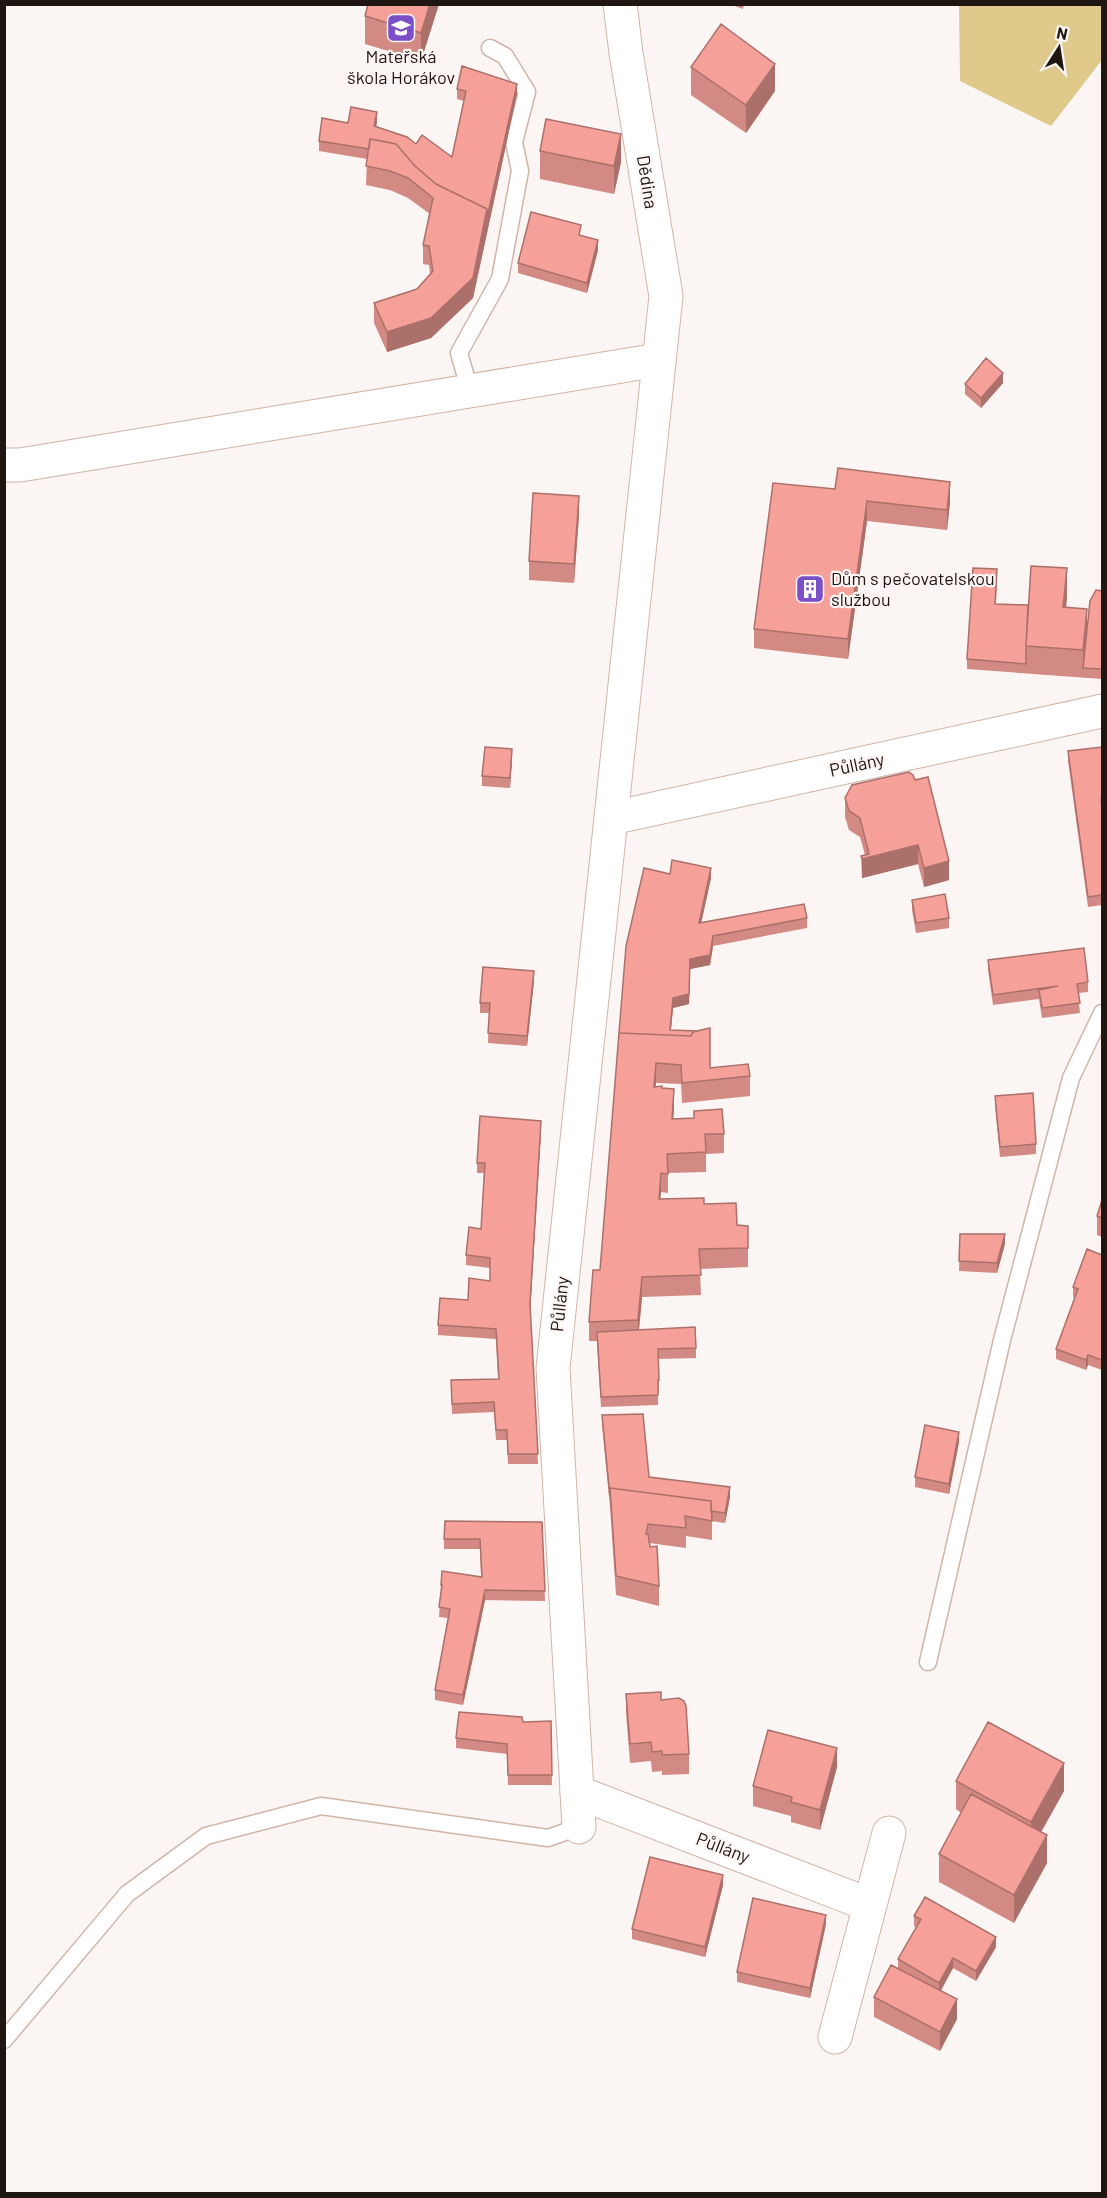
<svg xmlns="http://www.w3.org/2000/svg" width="1107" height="2198" font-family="Barlow,sans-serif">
  <rect width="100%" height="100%" fill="#fbf5f3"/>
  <path fill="#dfc98b" d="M959,5H1102V60L1051,126L960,81Z"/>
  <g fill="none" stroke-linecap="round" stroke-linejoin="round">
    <g stroke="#d0b5a8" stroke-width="19">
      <path id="lane" d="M470,391L459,353L500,279L520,171L514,142L527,92L505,56L490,48
        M928,1662L1002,1340L1071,1078L1102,1013
        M4,2040L127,1894L206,1836L321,1806L548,1838L579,1827"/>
    </g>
    <g stroke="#d0b5a8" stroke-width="35">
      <path id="street" d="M4,465H20L658,360
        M612,818L1102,711
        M577,1792L870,1905L835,2037
        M870,1905L889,1833"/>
    </g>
    <g stroke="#d0b5a8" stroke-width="35">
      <path id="secondary" d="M579,1827L553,1368L666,296L626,53L620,4"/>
    </g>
    <use href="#lane" stroke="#fff" stroke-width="16"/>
    <use href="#street" stroke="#fff" stroke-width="33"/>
    <use href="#secondary" stroke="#fff" stroke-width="33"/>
  </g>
  <path fill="#d38a84" d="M439,4L421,61L365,44V16Z
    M729,4H744L743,9Z
    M691,67L775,91L746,133L691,95Z
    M457,89L517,94L473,298L431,338L387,352L374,323V303L417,289L430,274L429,265L423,264V245L430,214L408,198L390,190L366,185L367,159L319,151V141L348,123L377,122L376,127L416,144L452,157L464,101L457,99Z
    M540,151L621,162L614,194L540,179Z
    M581,236L598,250L587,293L518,273V263Z
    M1003,383L981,408L965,394V384Z
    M773,483L950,502L947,530L867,521L848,659L754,648V629Z
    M579,515L574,583L529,580V561Z
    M997,579L996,604L1028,605L1067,596L1066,608L1087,634L1102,591V679L967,669V659Z
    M1102,747V905L1088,907L1068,761V751Z
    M512,759L510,788L482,786V776Z
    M909,772L949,880L924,887L918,864L862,878L861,856L865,855L860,837L849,830L845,817V798Z
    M670,874L711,878L701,923L807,918V928L713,946L710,965L690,969L689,1004L673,1008L671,1030L710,1068L750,1076V1096L682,1103L681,1084L656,1083V1086L662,1088L674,1108L673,1119L694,1118V1111L724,1134V1153L706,1154V1172L668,1173V1193L661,1192L660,1199L704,1204L737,1225L748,1226V1267L700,1269L701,1295L642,1297L639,1330L696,1348V1358L658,1359L659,1390H658V1405L601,1407L597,1341H589V1322L600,1270L619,1033Z
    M912,900L949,918V928L916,933L912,910Z
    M988,960L1088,982V992L1078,993L1080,1013L1042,1018L1039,999L993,1005L988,970Z
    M534,981L527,1046L488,1043L489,1013H480V1003Z
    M995,1096L1036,1144V1154L1000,1157L995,1106Z
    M541,1131L530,1310L538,1464H508L507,1440H496L494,1412L452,1414L451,1380L498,1379L496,1339L438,1335V1325L490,1281V1268L466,1265V1255L481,1229L484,1173H477V1163Z
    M1102,1200V1237L1097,1235V1216Z
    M960,1234L1005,1244L997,1273L959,1271Z
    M1102,1255V1370L1088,1365L1086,1370L1056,1359V1349L1075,1298L1073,1297V1287Z
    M602,1415L649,1477L730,1497L725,1523L712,1521V1540L686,1536V1548L649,1543L659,1586V1606L616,1595L610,1507L602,1425Z
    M959,1442L949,1494L915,1487V1477Z
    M542,1522L545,1601L485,1600L463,1705L435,1700V1690L448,1618L439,1617L441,1585L481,1576L480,1549H444V1539Z
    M626,1694L661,1700L689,1754V1774L662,1775V1771L652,1772L651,1761L630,1763L626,1713Z
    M551,1721L552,1785H508L507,1754L456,1748V1738L523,1722Z
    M837,1767L820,1830L791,1822V1816L753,1806V1786Z
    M956,1781L1064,1791L1041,1832L1047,1863L1014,1923L939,1882V1854L961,1813L956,1809Z
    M723,1885L705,1957L632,1939V1929Z
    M914,1916L996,1947L976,1981L953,1968L941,1991L957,2019L940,2051L874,2017V1997L898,1969V1959L916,1927L914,1926Z
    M826,1924L810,1998L737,1982V1972Z"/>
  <path fill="#ac706b" d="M430,4H439L421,61V33Z
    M775,64V91L746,133V105Z
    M517,84V94L473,298L431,338L387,352V332L487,209Z
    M377,112V122L374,136V126Z
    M621,134V162L614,194V166Z
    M598,240V250L587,293V283Z
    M1003,373V383L981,408V398Z
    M950,482V502L947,530V510Z
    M579,496V515L574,583V564Z
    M867,501V521L848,659V639Z
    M1067,568V596L1063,635V607Z
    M1087,609V637L1083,668V650Z
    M512,749V759L510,788V778Z
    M918,845V864L862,878V859Z
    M949,861V880L924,887V868Z
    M711,868V878L699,933V923Z
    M713,936V946L710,965L690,969L689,1004L673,1008L670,1040L673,998L690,959Z
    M534,971V981L527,1046V1036Z
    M656,1063V1083L654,1106V1087Z
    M674,1089V1108L672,1139V1119Z
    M541,1121V1131L530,1314V1304Z
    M661,1173V1192L659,1218V1199Z
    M1005,1234V1244L997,1273V1263Z
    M642,1277V1297L638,1339V1320Z
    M1088,1355V1365L1086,1370V1360Z
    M959,1432V1442L949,1494V1484Z
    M730,1487V1497L725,1523V1513Z
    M485,1590V1600L463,1705V1695Z
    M837,1748V1767L820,1830V1810Z
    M1064,1763V1791L1031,1850V1822Z
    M1047,1835V1863L1014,1923V1895Z
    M723,1875V1885L705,1957V1947Z
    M826,1915V1924L810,1998V1988Z
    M996,1937V1947L976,1981V1971Z
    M953,1958V1968L939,1993V1983Z
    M957,1999V2019L940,2051V2032Z"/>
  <path fill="#f5a099" stroke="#ac706b" stroke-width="1.5" d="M368,4H430L421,33L365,16Z
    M721,24L775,64L746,105L691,67Z
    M462,66L517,84L487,218V209L436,184L415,166L396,144L370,139L369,149L319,141L322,118L348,123L351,107L377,112L374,126L407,137L416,144L422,135L452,157L466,91L457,89Z
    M546,119L621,134L614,166L540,151Z
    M370,139L396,144L415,166L436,184L487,209L473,278L431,318L387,332L374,303L417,289L433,271L429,246L423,245L433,198L408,178L390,171L366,166Z
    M531,212L581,225L579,235L598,240L587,283L518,263Z
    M986,358L1003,373L981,398L965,384Z
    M838,468L950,482L947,510L867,501L848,639L754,629L773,483L835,489Z
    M533,493L579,496L574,564L529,561Z
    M1031,566L1067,568L1063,607L1087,609L1083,650L1026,646Z
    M973,568L997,569L995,604L1028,605L1026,646V664L967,659Z
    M1096,590L1102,591V669L1083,668L1090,601Z
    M485,747L512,749L510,778L482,776Z
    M1102,747V797L1101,798L1102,809V895L1088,897L1068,751Z
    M909,772L913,775L915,780L928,777L949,861L924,868L918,845L862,859L861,856L869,854L860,818L849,811L845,798L852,785Z
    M672,860L711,868L699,923L804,904L807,918L713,936L710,955L690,959L689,994L673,998L670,1030L697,1031L693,1032L691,1036L619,1033L626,946L644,868L670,874Z
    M945,894L949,918L916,923L912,900Z
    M1084,948L1088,982L1077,984L1080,1003L1042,1008L1039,990L1058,986L993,995L988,960Z
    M483,967L534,971L527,1036L488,1033L490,1003H480Z
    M710,1028V1068L748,1064L750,1076L682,1083L681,1065L656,1063L654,1087L662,1086V1088L674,1089L672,1119L694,1118V1111L722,1109L724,1134H705L706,1152L667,1154L668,1174L661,1173L659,1199L704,1198V1204L736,1203L737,1225L748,1226V1248L699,1249L701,1275L642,1277L638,1320L589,1322L593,1270H600L619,1033L691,1036L693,1032Z
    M1033,1093L1036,1144L1000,1147L995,1096Z
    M480,1116L541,1121L530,1304L538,1454H508L507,1430H496L494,1402L452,1404L451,1380L499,1379L496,1329L438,1325L440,1298L468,1300L469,1278L490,1281V1258L466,1255L469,1227L481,1229L485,1163H477Z
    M1102,1200V1218L1097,1216Z
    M960,1234H1005L997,1263L959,1261Z
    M1087,1249L1102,1255V1360L1088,1355L1086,1360L1056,1349L1078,1289L1073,1287Z
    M695,1327L696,1348L658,1349L659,1380H658V1395L601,1397L597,1332Z
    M643,1414L649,1477L730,1487L725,1513L711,1511V1501L610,1488V1497L602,1415Z
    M925,1425L959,1432L949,1484L915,1477Z
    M610,1488L711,1501L712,1521L685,1516L686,1528L648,1524L646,1534H648L650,1547L657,1546L659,1586L616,1576Z
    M445,1521L542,1522L545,1591L485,1590L463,1695L435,1690L450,1609L439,1607L442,1585H441L442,1571L482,1577L480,1539H444Z
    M661,1692V1700L679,1698L684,1701L686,1706L689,1754L662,1755V1751L652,1752L651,1742L630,1744L626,1694Z
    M459,1712L522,1717L523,1722L551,1721L552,1775H508L507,1744L456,1738Z
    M988,1722L1064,1763L1031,1822L956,1781Z
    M768,1730L837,1748L820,1810L791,1802L792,1797L753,1786Z
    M971,1794L1047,1835L1014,1895L939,1854Z
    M650,1857L723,1875L705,1947L632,1929Z
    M925,1897L996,1937L976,1971L953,1958L939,1983L898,1959L921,1919L914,1916Z
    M753,1898L826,1915L810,1988L737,1972Z
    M891,1965L957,1999L940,2032L874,1997Z"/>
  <defs>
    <g id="school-square" transform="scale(1.5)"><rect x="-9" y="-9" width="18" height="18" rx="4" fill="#7b4fc8" stroke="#fbf5f3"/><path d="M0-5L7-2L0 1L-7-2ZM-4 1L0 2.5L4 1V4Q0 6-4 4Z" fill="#fff"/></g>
    <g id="building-square" transform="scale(1.5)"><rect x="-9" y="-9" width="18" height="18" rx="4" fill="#7b4fc8" stroke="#fbf5f3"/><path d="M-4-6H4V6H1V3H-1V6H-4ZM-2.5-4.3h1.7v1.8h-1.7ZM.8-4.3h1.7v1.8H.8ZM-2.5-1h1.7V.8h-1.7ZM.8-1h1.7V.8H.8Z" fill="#fff"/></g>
  </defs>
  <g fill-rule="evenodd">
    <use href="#school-square" x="401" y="28"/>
    <use href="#building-square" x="810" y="589"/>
  </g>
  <g text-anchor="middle" stroke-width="4.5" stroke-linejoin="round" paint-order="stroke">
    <g font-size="18" fill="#1f1511" stroke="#fbf5f3">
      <text x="401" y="63">Mateřská<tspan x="401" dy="21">škola Horákov</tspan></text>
      <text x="831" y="585" text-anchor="start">Dům s pečovatelskou<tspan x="831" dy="21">službou</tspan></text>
    </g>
    <g font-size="18" fill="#1f1511" stroke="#fbf5f3">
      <text transform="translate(647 182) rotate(81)" y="6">Dědina</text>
      <text transform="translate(857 765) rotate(-12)" y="6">Půllány</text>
      <text transform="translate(560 1304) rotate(-84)" y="6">Půllány</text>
      <text transform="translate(723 1848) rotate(21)" y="6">Půllány</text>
    </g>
  </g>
  <rect width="1107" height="2198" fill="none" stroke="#1f1511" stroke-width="12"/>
  <g transform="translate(1059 48) rotate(12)" stroke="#fbf5f3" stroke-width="4.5" paint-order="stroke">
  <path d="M0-4.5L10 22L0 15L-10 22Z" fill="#1f1511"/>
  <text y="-9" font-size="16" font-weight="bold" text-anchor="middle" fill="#1f1511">N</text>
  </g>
</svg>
